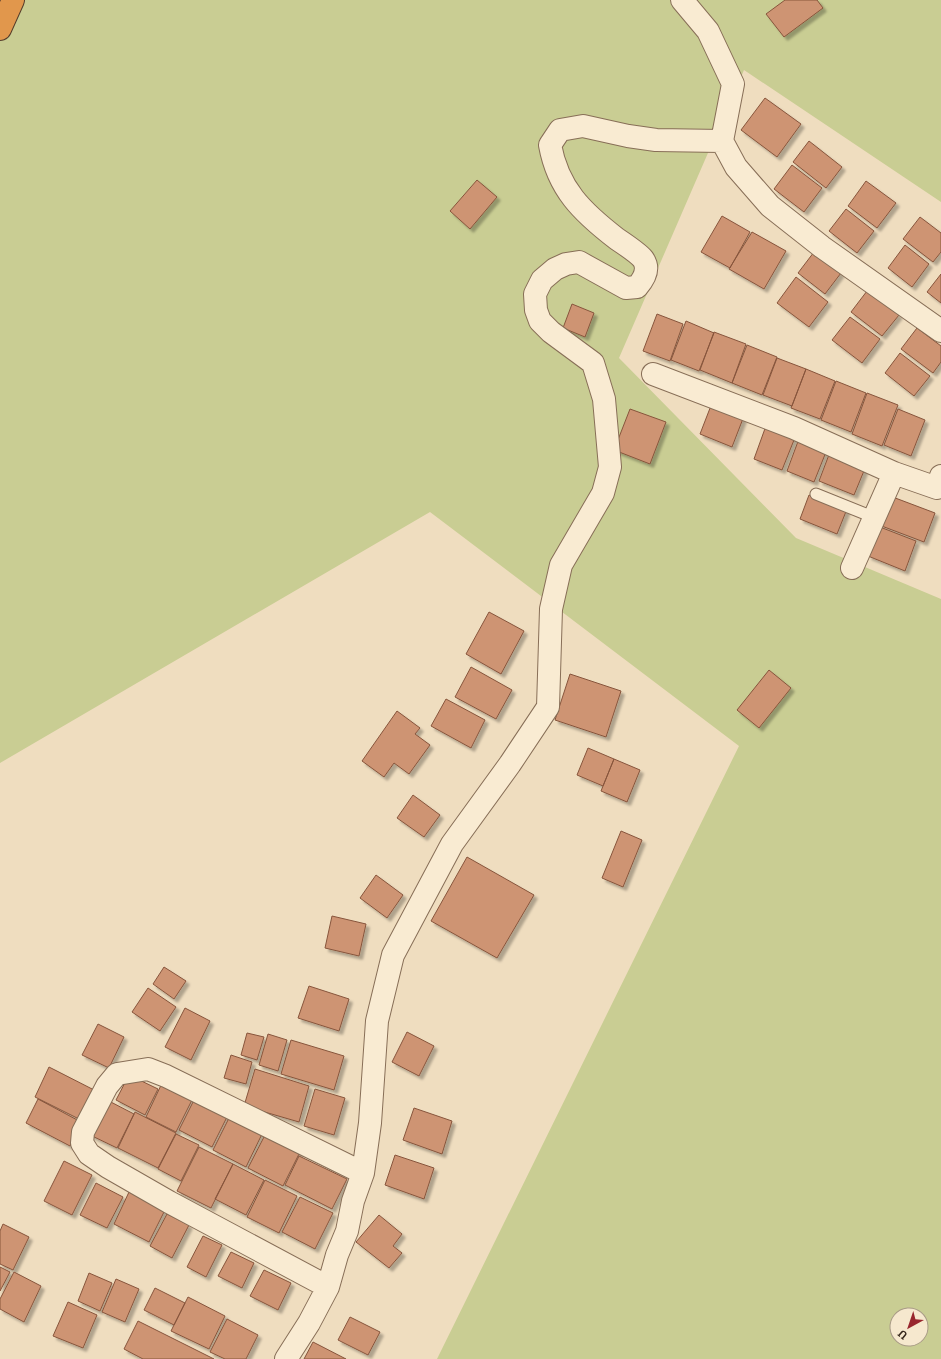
<svg xmlns="http://www.w3.org/2000/svg" width="941" height="1359" font-family="Bitter,serif">
  <defs>
    <filter id="shadow"><feDropShadow dx="3.5" dy="3.5" stdDeviation="1" flood-color="#0004"/></filter>
  </defs>
  <rect width="100%" height="100%" fill="#efddbf"/>
  <path fill="#c9cd93" fill-rule="evenodd" d="M0,0H941V202L744,70L619,358L796,538L941,599V1359H437L739,746L430,512L0,763ZM897,1315H921V1339H897Z"/>
  <path fill="#ce9473" stroke="#87553c" filter="url(#shadow)" d="M785,0H817L823,8L784,37L766,14Z
    M765,98L801,124L777,157L741,130Z
    M809,141L842,167L826,188L793,162Z
    M792,165L822,188L804,212L774,189Z
    M477,180L497,197L470,229L450,211Z
    M866,181L896,203L877,228L848,206Z
    M846,209L874,231L857,253L829,231Z
    M722,216L750,232L730,268L701,252Z
    M920,217L941,233V252L933,262L903,239Z
    M752,232L786,251L764,289L729,269Z
    M905,245L929,264L912,287L888,268Z
    M814,252L841,273L825,294L798,273Z
    M941,274V303L927,292Z
    M796,277L828,302L809,327L777,303Z
    M867,291L899,315L882,336L851,312Z
    M572,304L594,313L585,337L563,328Z
    M657,314L683,324L670,361L643,351Z
    M850,317L880,339L862,363L832,340Z
    M686,321L714,333L699,371L671,360Z
    M917,328L941,346V362L933,373L901,349Z
    M714,332L746,344L732,383L700,370Z
    M747,345L777,357L762,395L732,383Z
    M900,353L930,376L914,396L885,373Z
    M777,358L806,369L792,406L763,395Z
    M806,369L835,381L820,419L791,408Z
    M836,381L866,393L851,432L821,420Z
    M867,393L898,405L882,446L852,434Z
    M712,403L744,416L732,447L700,434Z
    M630,409L666,422L650,464L614,450Z
    M898,409L925,420L911,456L884,445Z
    M767,423L796,435L782,470L754,459Z
    M800,436L828,447L814,482L787,471Z
    M830,452L866,466L854,495L819,481Z
    M809,495L847,509L837,534L800,519Z
    M890,496L935,513L924,542L879,525Z
    M880,527L916,541L905,571L868,556Z
    M489,612L524,631L501,674L466,654Z
    M471,667L512,690L496,719L455,697Z
    M769,670L791,688L759,728L737,710Z
    M570,674L621,691L606,737L555,720Z
    M446,699L485,720L471,748L431,726Z
    M397,711L420,728L415,734L430,745L409,774L394,763L384,777L362,761Z
    M588,748L614,759L603,786L577,775Z
    M614,759L640,770L627,802L601,791Z
    M413,795L440,815L424,837L397,818Z
    M621,831L642,840L623,887L602,878Z
    M467,857L534,895L497,958L431,921Z
    M376,875L403,895L387,918L360,898Z
    M332,916L366,924L359,956L325,948Z
    M164,967L186,981L174,999L153,984Z
    M309,986L349,999L339,1031L298,1018Z
    M148,988L176,1007L160,1031L132,1012Z
    M185,1008L210,1021L191,1060L165,1047Z
    M98,1024L124,1037L109,1068L82,1055Z
    M407,1032L434,1046L419,1076L392,1062Z
    M247,1033L264,1037L257,1060L241,1055Z
    M268,1034L287,1040L278,1071L259,1065Z
    M291,1040L344,1056L334,1090L281,1074Z
    M231,1055L252,1062L246,1084L224,1078Z
    M49,1067L98,1092L83,1121L35,1097Z
    M255,1069L309,1086L299,1122L244,1106Z
    M129,1075L158,1089L145,1115L116,1100Z
    M163,1081L194,1096L176,1132L146,1117Z
    M315,1089L345,1098L334,1135L304,1126Z
    M196,1096L229,1113L212,1147L179,1130Z
    M38,1099L81,1122L70,1146L26,1123Z
    M105,1099L134,1114L117,1148L88,1134Z
    M414,1108L452,1121L442,1154L403,1140Z
    M135,1112L176,1133L158,1168L118,1148Z
    M230,1116L263,1132L246,1167L213,1150Z
    M176,1134L199,1145L181,1181L158,1169Z
    M265,1135L300,1152L283,1186L248,1168Z
    M199,1147L233,1164L211,1208L177,1191Z
    M395,1155L434,1168L424,1199L385,1185Z
    M299,1156L347,1179L332,1209L285,1185Z
    M64,1161L92,1175L72,1215L44,1201Z
    M233,1164L264,1180L246,1215L215,1199Z
    M265,1180L297,1196L279,1233L247,1217Z
    M96,1183L123,1197L107,1228L80,1215Z
    M129,1192L165,1210L149,1242L114,1224Z
    M300,1197L333,1213L315,1249L282,1232Z
    M167,1214L189,1225L172,1258L150,1246Z
    M379,1215L402,1234L393,1246L402,1253L389,1268L356,1242Z
    M3,1224L29,1237L13,1270L0,1264V1231Z
    M203,1236L222,1245L206,1277L187,1267Z
    M231,1252L254,1263L242,1288L218,1276Z
    M0,1267L10,1272L0,1291Z
    M264,1270L291,1283L278,1310L250,1296Z
    M14,1272L41,1286L24,1322L0,1309V1299Z
    M89,1273L112,1283L100,1311L78,1301Z
    M116,1279L139,1289L125,1322L102,1312Z
    M155,1288L185,1303L174,1325L144,1310Z
    M188,1297L225,1316L209,1349L171,1331Z
    M68,1302L97,1315L83,1348L53,1336Z
    M350,1317L380,1332L368,1355L338,1340Z
    M227,1319L258,1335L246,1359H225L210,1352Z
    M138,1321L214,1359H143L124,1349Z
    M313,1342L346,1359H304Z"/>
  <g fill="none" stroke-linecap="round" stroke-linejoin="round">
    <g stroke="#876e57" stroke-width="13">
      <path id="lane" d="M816,494L873,517"/>
    </g>
    <g stroke="#876e57" stroke-width="24">
      <path id="street" d="M722,141L736,167L770,206L822,247L941,331
        M653,374L794,428L894,473L937,488L941,476
        M852,568L894,473
        M328,1287L169,1202L108,1167L89,1154L82,1143L83,1132L107,1086L117,1074L148,1069L166,1076L363,1173
        M286,1359L309,1323L328,1287L337,1255L347,1231L353,1201L363,1173L370,1123L377,1021L393,955L452,844L510,764L548,707L551,609L561,565L603,493L610,467L604,399L593,363L551,332L540,321L536,310L535,294L542,280L555,269L566,264L579,262L626,288L637,287C644,279 650,269 643,259C639,254 623,243 617,239C582,212 558,189 550,145L560,130L583,126L628,136L656,140L722,141L733,84L708,31L682,0"/>
    </g>
    <g stroke="#553c2b" stroke-width="24">
      <path id="highway" d="M0,29L13,0"/>
    </g>
    <use href="#lane" stroke="#f9ebd2" stroke-width="11"/>
    <use href="#street" stroke="#f9ebd2" stroke-width="22"/>
    <use href="#highway" stroke="#e1974c" stroke-width="22"/>
  </g>
  <g transform="translate(909 1327) rotate(220)"><circle r="19" fill="#f6e8ce" stroke="#a99b87"/>
  <path d="M0-3L7 15L0 10L-7 15Z" fill="#98262d"/>
  <text y="-6" font-size="11" font-weight="bold" text-anchor="middle" fill="#36271c">U</text>
  </g>
</svg>
